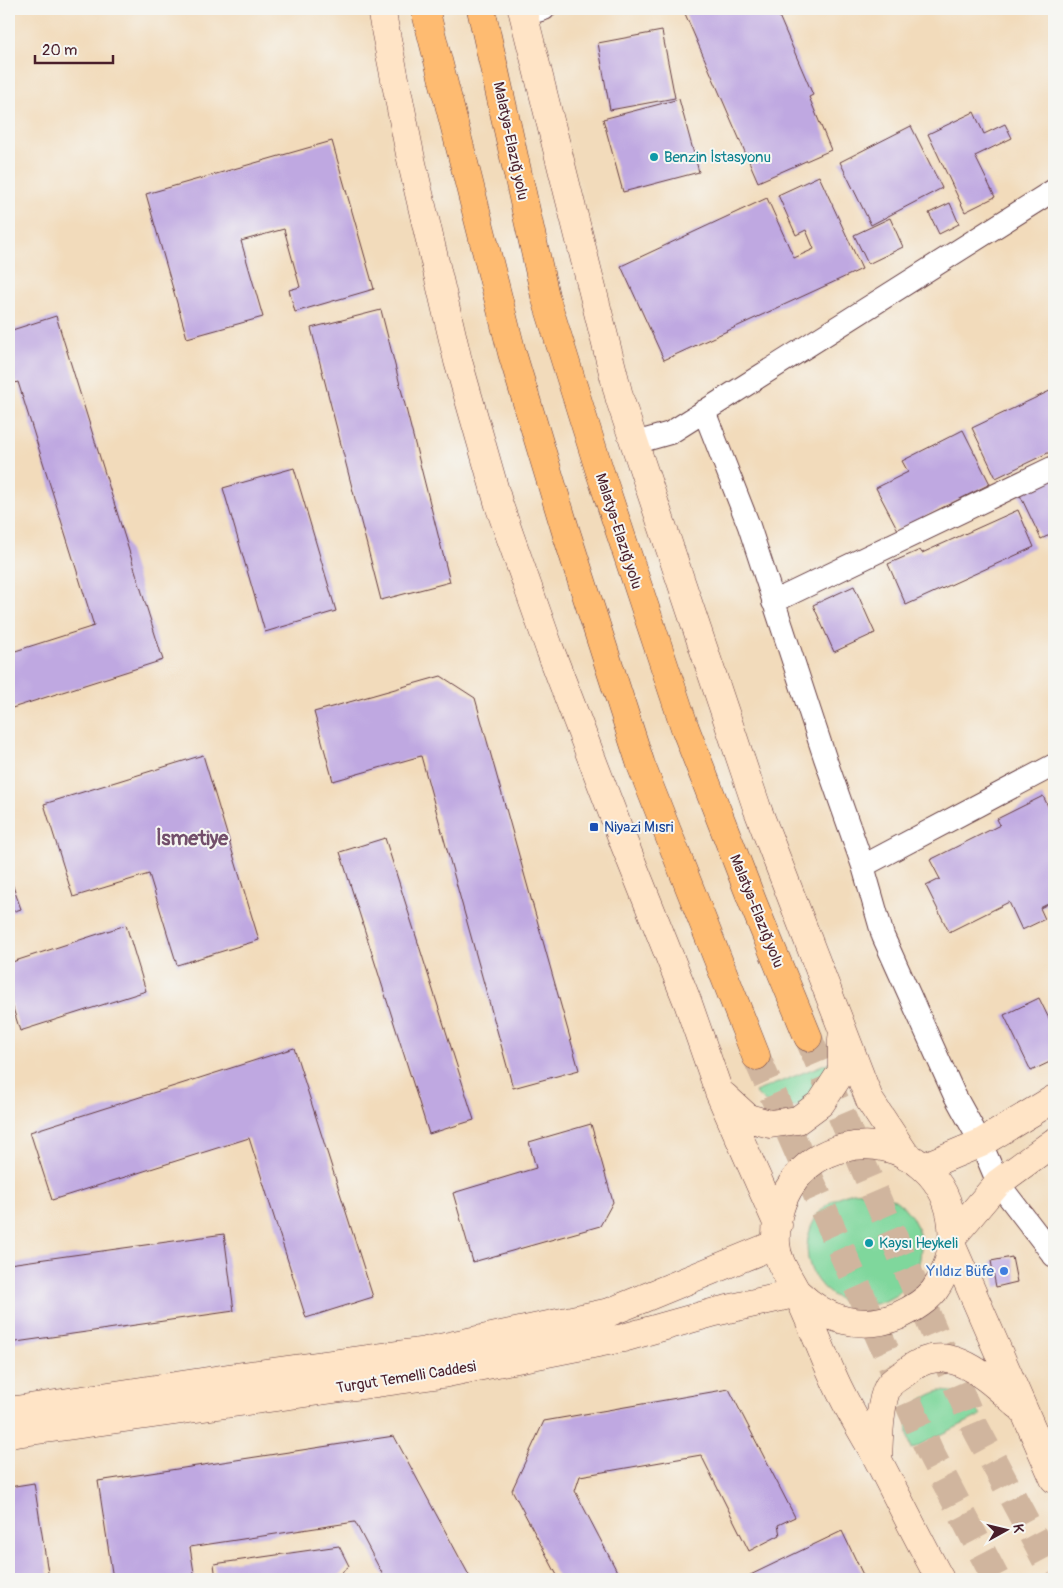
<svg xmlns="http://www.w3.org/2000/svg" width="1063" height="1588" font-family="Pangolin,sans-serif">
  <rect width="100%" height="100%" fill="#f6f6f2"/>
  <filter id="ink" filterUnits="userSpaceOnUse"><feTurbulence type="fractalNoise" baseFrequency=".02" numOctaves="2"/><feDisplacementMap in="SourceGraphic" scale="10" xChannelSelector="R" yChannelSelector="G"/><feConvolveMatrix kernelMatrix="1 2 1 2 8 2 1 2 1" color-interpolation-filters="sRGB"/></filter>
  <filter id="wash" filterUnits="userSpaceOnUse"><feTurbulence type="fractalNoise" baseFrequency=".0096" numOctaves="4" result="noise"/><feDisplacementMap in="SourceGraphic" scale="20" xChannelSelector="R" yChannelSelector="G"/><feGaussianBlur stdDeviation="1.12" result="paint"/><feColorMatrix in="noise" values="0 0 0 0 0 0 0 0 0 0 0 0 0 0 0 0 0 1.4 0 .05"/><feComposite in="paint" operator="in"/></filter>
  <g filter="url(#wash)">
    <rect width="100%" height="100%" fill="#f2dbbb"/>
    <path fill="#7fd79c" stroke="#647b64" d="M830,1062L820,1097C792,1108 779,1119 755,1092Z
      M807 1248a57 57 0 1 1 114 0a57 57 0 1 1-114 0Z
      M940,1391C961,1392 969,1397 981,1415L912,1449C901,1421 911,1400 940,1391Z"/>
    <g id="blocks">
      <path fill="#bfa8e1" d="M683,9H776L813,95L809,97L831,150L758,182Z
        M662,31L675,98L610,110L598,43Z
        M679,99L699,172L623,192L603,119Z
        M974,112L984,134L1005,124L1012,138L975,156L995,197L965,212L928,134Z
        M911,126L942,188L871,225L840,162Z
        M332,141L374,289L295,312L289,290L300,287L284,229L241,241L263,317L187,338L146,194Z
        M819,176L862,269L664,360L621,266L767,198L794,258L814,249L806,230L796,235L778,195Z
        M950,203L959,224L939,234L929,213Z
        M890,218L903,247L868,264L854,235Z
        M381,310L450,582L381,600L311,328Z
        M56,316L163,660L9,709V653L94,626L18,382L9,385V331Z
        M1054,389V450L996,478L972,428Z
        M963,430L990,484L898,530L876,488L908,472L902,461Z
        M294,468L336,611L265,632L223,488Z
        M1054,477V533L1041,539L1019,493Z
        M1018,510L1034,547L906,605L888,564L920,550L922,553Z
        M854,586L875,633L834,652L813,605Z
        M441,676L475,698L579,1070L513,1088L421,756L333,781L314,712Z
        M203,755L259,940L177,965L149,874L73,897L44,804Z
        M1043,796L1054,818V901L1040,908L1045,919L1022,930L1009,902L949,932L926,886L940,879L930,860L1000,825L997,819Z
        M385,838L474,1120L429,1134L340,852Z
        M9,875L21,909L9,913Z
        M126,925L146,991L20,1031L9,995V963Z
        M1039,998L1054,1029V1060L1031,1071L1004,1015Z
        M294,1048L373,1297L306,1318L249,1138L52,1200L30,1132Z
        M591,1124L613,1202L600,1226L473,1262L453,1193L536,1168L529,1142Z
        M224,1234L234,1311L9,1343V1264Z
        M1012,1257L1017,1282L996,1287L991,1261Z
        M729,1389L795,1517L778,1525L780,1535L749,1551L701,1455L580,1476L575,1491L621,1579H559L512,1490L544,1421Z
        M394,1436L471,1579H385L355,1522L190,1547L195,1579H113L98,1481Z
        M34,1483L49,1579H9V1487Z
        M842,1531L865,1579H742Z
        M339,1546L349,1566L334,1579H216L214,1564Z"/>
    </g>
  </g>
  <g filter="url(#ink)">
    <use href="#blocks" fill-opacity="0" stroke="#633b41" stroke-width="1"/>
    <g fill="none" stroke-linecap="round" stroke-linejoin="round">
      <path stroke="#d0b59e" stroke-width="28" stroke-dasharray="28 14" stroke-linecap="butt" d="M808,1037L974,1425L1054,1575
        M756,1056L930,1452L996,1579"/>
      <g stroke="#633b41" stroke-width="24">
        <path id="street" d="M524,15L544,9
          M704,411L749,526L825,758L863,866L883,936L954,1094L981,1143L998,1183L1054,1256
          M635,443L670,433L1054,190
          M773,602L1054,467
          M863,866L1054,765"/>
      </g>
      <g stroke="#633b41" stroke-width="29">
        <path id="secondary" d="M381,9L411,159L458,361L499,505L549,647L624,843L688,1003L719,1092L778,1225
          M522,9L620,400L757,808L870,1101L907,1157
          M724,1096L748,1118L770,1124L798,1120L821,1103L842,1071V1039
          M923,1167L981,1143L1054,1099
          M954,1235L998,1183L1054,1142
          M952,1246L1054,1479
          M798,1293C826,1320 861,1331 898,1316C911,1310 925,1302 934,1291C961,1253 959,1199 923,1167C902,1148 871,1141 844,1148C800,1158 774,1198 776,1243C777,1263 790,1278 798,1295C811,1322 821,1350 833,1376C845,1404 862,1431 877,1458C898,1498 918,1539 940,1579
          M9,1411L228,1378L426,1351L610,1312L776,1244
          M9,1434L442,1374L623,1338L715,1312L798,1293
          M878,1460C879,1441 879,1403 888,1387C891,1381 901,1376 906,1372C947,1337 986,1377 1018,1405"/>
      </g>
      <g stroke="#633b41" stroke-width="29">
        <path id="highway" d="M425,9L512,353L566,532L641,765L756,1056
          M481,9L545,296L599,469L685,728L753,903L808,1037"/>
      </g>
      <use href="#street" stroke="#fff" stroke-width="22"/>
      <use href="#secondary" stroke="#ffe4c6" stroke-width="28"/>
      <use href="#highway" stroke="#febb71" stroke-width="28"/>
    </g>
  </g>
  <g fill="#0f9aa8" stroke="#f6f6f2" stroke-width="2">
    <circle cx="654" cy="157" r="5"/>
    <circle cx="869" cy="1243" r="5"/>
  </g>
  <rect fill="#1a4fb4" stroke="#f6f6f2" stroke-width="2" x="589" y="822" width="10" height="10" rx="2.5"/>
  <circle fill="#3f7fe0" stroke="#f6f6f2" stroke-width="2" cx="1004" cy="1271" r="5"/>
  <g text-anchor="middle" stroke-width="4" stroke-linejoin="round" paint-order="stroke">
    <g font-size="15" fill="#4a1f2b" stroke="#f6f6f2">
      <text transform="translate(511 141) rotate(78)" y="5">Malatya-Elazığ yolu</text>
      <text transform="translate(619 531) rotate(72)" y="5">Malatya-Elazığ yolu</text>
      <text transform="translate(757 911) rotate(68)" y="5">Malatya-Elazığ yolu</text>
      <text transform="translate(406 1377) rotate(-9)" y="5">Turgut Temelli Caddesi</text>
    </g>
    <g font-size="15" fill="#0d838f" stroke="#f6f6f2" text-anchor="start">
      <text x="664" y="162">Benzin İstasyonu</text>
      <text x="879" y="1248">Kaysı Heykeli</text>
    </g>
    <g font-size="15" fill="#164399" stroke="#f6f6f2" text-anchor="start">
      <text x="604" y="832">Niyazi Mısri</text>
    </g>
    <g font-size="15" fill="#366cbe" stroke="#f6f6f2" text-anchor="end">
      <text x="994" y="1276">Yıldız Büfe</text>
    </g>
    <g font-size="20" font-weight="bold" fill="#734f6b" stroke="#f6f6f2">
      <text x="192" y="845">İsmetiye</text>
    </g>
  </g>
  <rect width="1063" height="1588" fill="none" stroke="#f6f6f2" stroke-width="30"/>
  <g transform="translate(1006 1530) rotate(82)" stroke="#f6f6f2" stroke-width="4" paint-order="stroke">
  <path d="M0-4L9 19L0 12L-9 19Z" fill="#4a1f2b"/>
  <text y="-8" font-size="14" font-weight="bold" text-anchor="middle" fill="#4a1f2b">K</text>
  </g>
  <path d="M35 55v8h78v-8" fill="none" stroke="#4a1f2b" stroke-width="2.5"/>
  <text x="42" y="55" font-size="15" fill="#4a1f2b" stroke="#f6f6f2" stroke-width="4" paint-order="stroke">20 m</text>
</svg>
